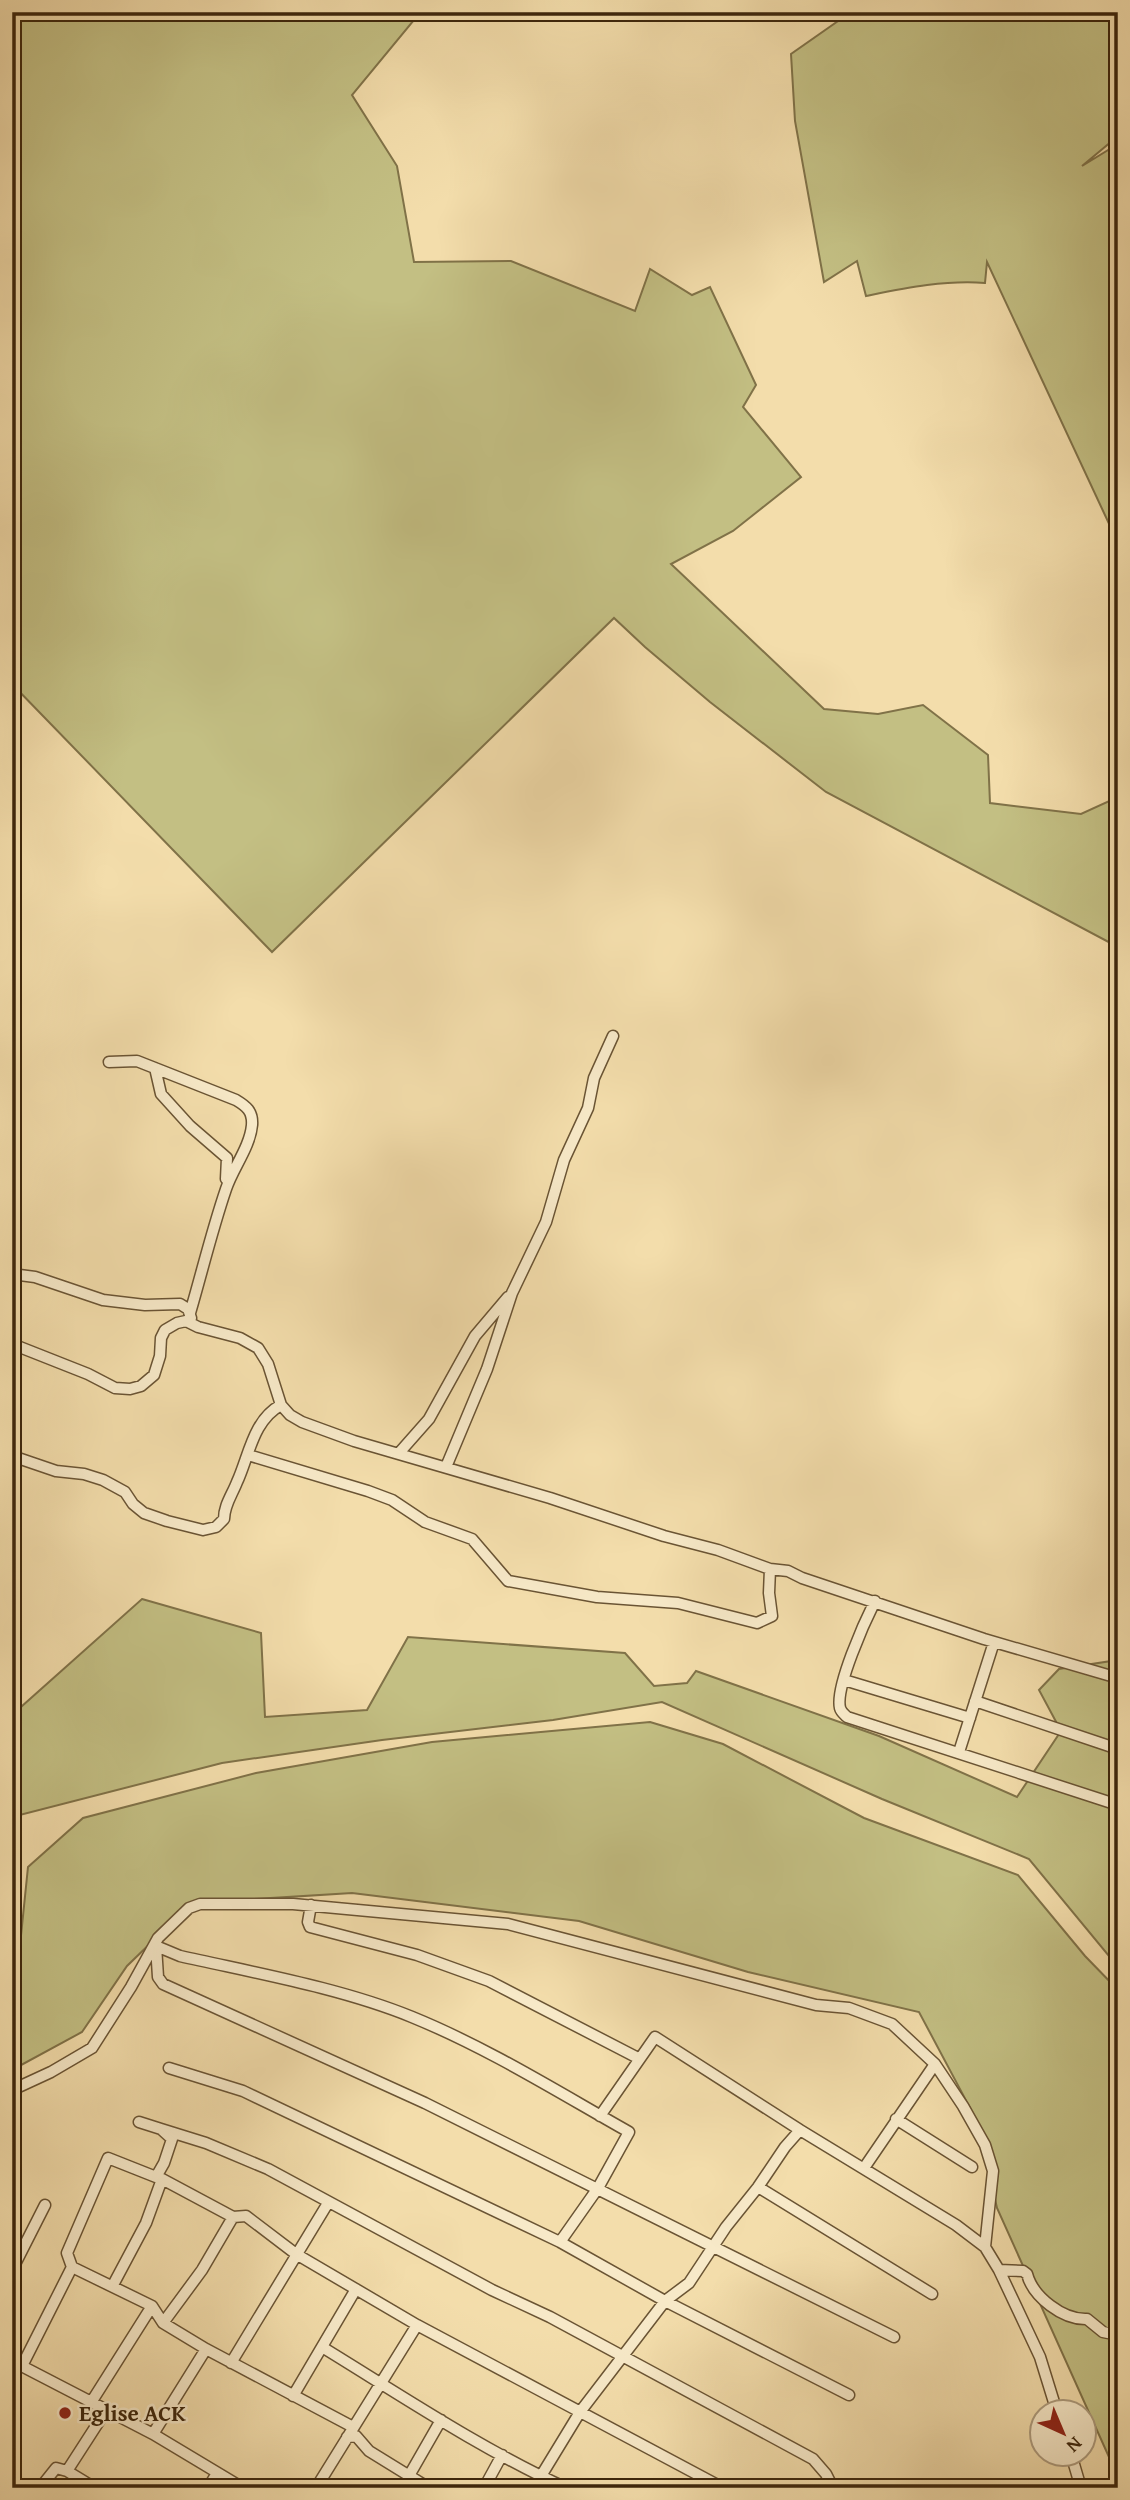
<svg xmlns="http://www.w3.org/2000/svg" width="1130" height="2500" font-family="'Gentium Book Plus',serif">
  <rect width="100%" height="100%" fill="#f3ddab"/>
  <filter id="stains"><feTurbulence type="fractalNoise" baseFrequency=".00286" numOctaves="4"/><feColorMatrix values="0 0 0 0 .2 0 0 0 0 .09 0 0 0 0 .02 0 0 0 .5 -.17"/></filter>
  <radialGradient id="worn" r=".72"><stop offset=".6" stop-color="#630" stop-opacity="0"/><stop offset="1" stop-color="#630" stop-opacity=".3"/></radialGradient>
  <path fill="#c3bf83" stroke="#807248" stroke-width="2" d="M12,12H414L419,14L352,95L397,166L414,262L511,261L635,311L650,269L692,295L710,287L756,385L743,407L801,477L733,531L671,564L824,709L878,714L923,705L988,755L990,803L1081,814L1118,797V947L826,792L710,702L645,647L614,618L272,952L12,684Z
    M851,12H1118V136L1082,166L1118,144V543L987,262L985,283C944,280 906,288 866,296L857,261L824,282L795,121L791,54Z
    M142,1599L261,1633L265,1717L367,1710L408,1637L625,1653L654,1686L687,1683L696,1671L879,1736L1017,1797L1061,1731L1039,1690L1059,1669L1118,1660V1967L1029,1859L882,1799L662,1702L553,1720L382,1740L222,1763L12,1817V1715Z
    M650,1722L723,1744L864,1818L1018,1875L1085,1956L1118,1990V2477L997,2208L977,2121L919,2012L748,1972L579,1921L352,1893L192,1903L127,1966L82,2032L12,2070V1964L19,1955L28,1867L83,1818L256,1773L432,1742Z"/>
  <g fill="none" stroke-linecap="round" stroke-linejoin="round">
    <g stroke="#6a5434" stroke-width="13">
      <path id="minor" d="M109,1062L137,1061L236,1100C246,1106 253,1111 252,1125C250,1147 233,1168 226,1189C212,1230 202,1272 190,1313
        M155,1068L161,1094L190,1126L227,1158L226,1179
        M12,1274L35,1277L103,1300L145,1305L180,1304L188,1309L191,1318
        M12,1344L88,1374L115,1388L130,1389L141,1386L154,1375L160,1356L161,1338L165,1330L177,1323L186,1321L198,1327L240,1338L258,1348L268,1364L281,1405L290,1415L302,1422L354,1441L550,1498L664,1536L718,1550L770,1569L788,1571L802,1578L984,1639L1118,1678
        M399,1453L429,1419L475,1336L508,1297
        M248,1455L368,1491L392,1500L425,1522L472,1539L508,1581L597,1597L678,1603L757,1623L772,1616L769,1593L770,1569
        M12,1456L56,1471L84,1474L103,1480L125,1492L133,1504L144,1513L167,1521L203,1530L216,1527L224,1519C224,1505 232,1495 237,1482C249,1456 253,1420 281,1405
        M446,1467L487,1369L512,1293L546,1222L564,1160L588,1108L594,1078L613,1036
        M875,1601C865,1621 835,1687 840,1708C841,1712 844,1714 847,1717L1118,1805
        M844,1680L970,1718
        M975,1701L1118,1749
        M959,1752L994,1642
        M311,1905L308,1922L310,1927L417,1955L489,1981L638,2058
        M169,2068L243,2091L560,2242L665,2301L849,2395
        M12,2090L51,2072L92,2048L131,1987L158,1938L189,1908L200,1904H293L508,1924L816,2005L849,2008L892,2024L935,2064L963,2106L985,2145L993,2171L985,2247L999,2270L1040,2357L1057,2412
        M600,2116L655,2037L800,2130L956,2225L985,2247
        M896,2119L972,2167
        M161,2129L206,2143L268,2169L492,2290L550,2317L813,2459L826,2474L833,2488
        M864,2168L935,2064
        M162,2179L233,2217L246,2216L296,2254L417,2325L723,2488
        M758,2187L932,2294
        M560,2242L598,2188L629,2132C558,2092 488,2048 412,2017C341,1988 255,1973 180,1956L156,1946L158,1977L163,1984L425,2103L894,2337
        M72,2267L152,2306L163,2323L206,2349L353,2427
        M12,2270L45,2205
        M999,2270L1023,2271L1027,2274C1033,2297 1063,2320 1087,2319L1103,2332L1118,2335
        M113,2285L146,2223L162,2179L156,2177L164,2163L172,2139L161,2129L139,2122
        M163,2323L202,2270L233,2217
        M322,2347C402,2396 481,2449 566,2488
        M12,2361L153,2434L243,2488
        M231,2363L328,2203
        M23,2364L72,2267L67,2253L108,2158L156,2177
        M293,2396L356,2289
        M92,2401L152,2306
        M153,2434L206,2349
        M347,2437L356,2436L369,2451L429,2488
        M1071,2454L1081,2488
        M67,2471L95,2488
        M541,2476L580,2412L665,2301L689,2283L726,2227L758,2187L785,2147L800,2130
        M40,2488L56,2468L67,2471L107,2409
        M208,2488L217,2473
        M316,2488L417,2325
        M402,2488L441,2420
        M484,2488L502,2455"/>
    </g>
    <use href="#minor" stroke="#f7e9c8" stroke-width="10"/>
  </g>
  <circle fill="#8f2418" stroke="#f7e9c8" stroke-width="2.5" cx="65" cy="2413" r="7"/>
  <g text-anchor="middle" stroke-width="5" stroke-linejoin="round" paint-order="stroke">
    <g font-size="23" font-weight="bold" fill="#3d260c" stroke="#f7e9c8" text-anchor="start">
      <text x="79" y="2421">Eglise ACK</text>
    </g>
  </g>
  <rect width="1130" height="2500" fill="none" stroke="#f3ddab" stroke-width="42"/>
  <rect x="14" y="14" width="1102" height="2472" fill="none" stroke="#3d260c" stroke-width="3.5"/>
  <rect x="21" y="21" width="1088" height="2458" fill="none" stroke="#3d260c" stroke-width="2"/>
  <g transform="translate(1063 2433) rotate(136)"><circle r="33" fill="#f7e9c8" stroke="#ad9b7d" stroke-width="2"/>
  <path d="M0-5L12 26L0 18L-12 26Z" fill="#8f2418"/>
  <text y="-10" font-size="19" font-weight="bold" text-anchor="middle" fill="#3d260c">N</text>
  </g>
  <rect width="100%" height="100%" filter="url(#stains)"/>
  <rect width="100%" height="100%" fill="url(#worn)"/>
</svg>
